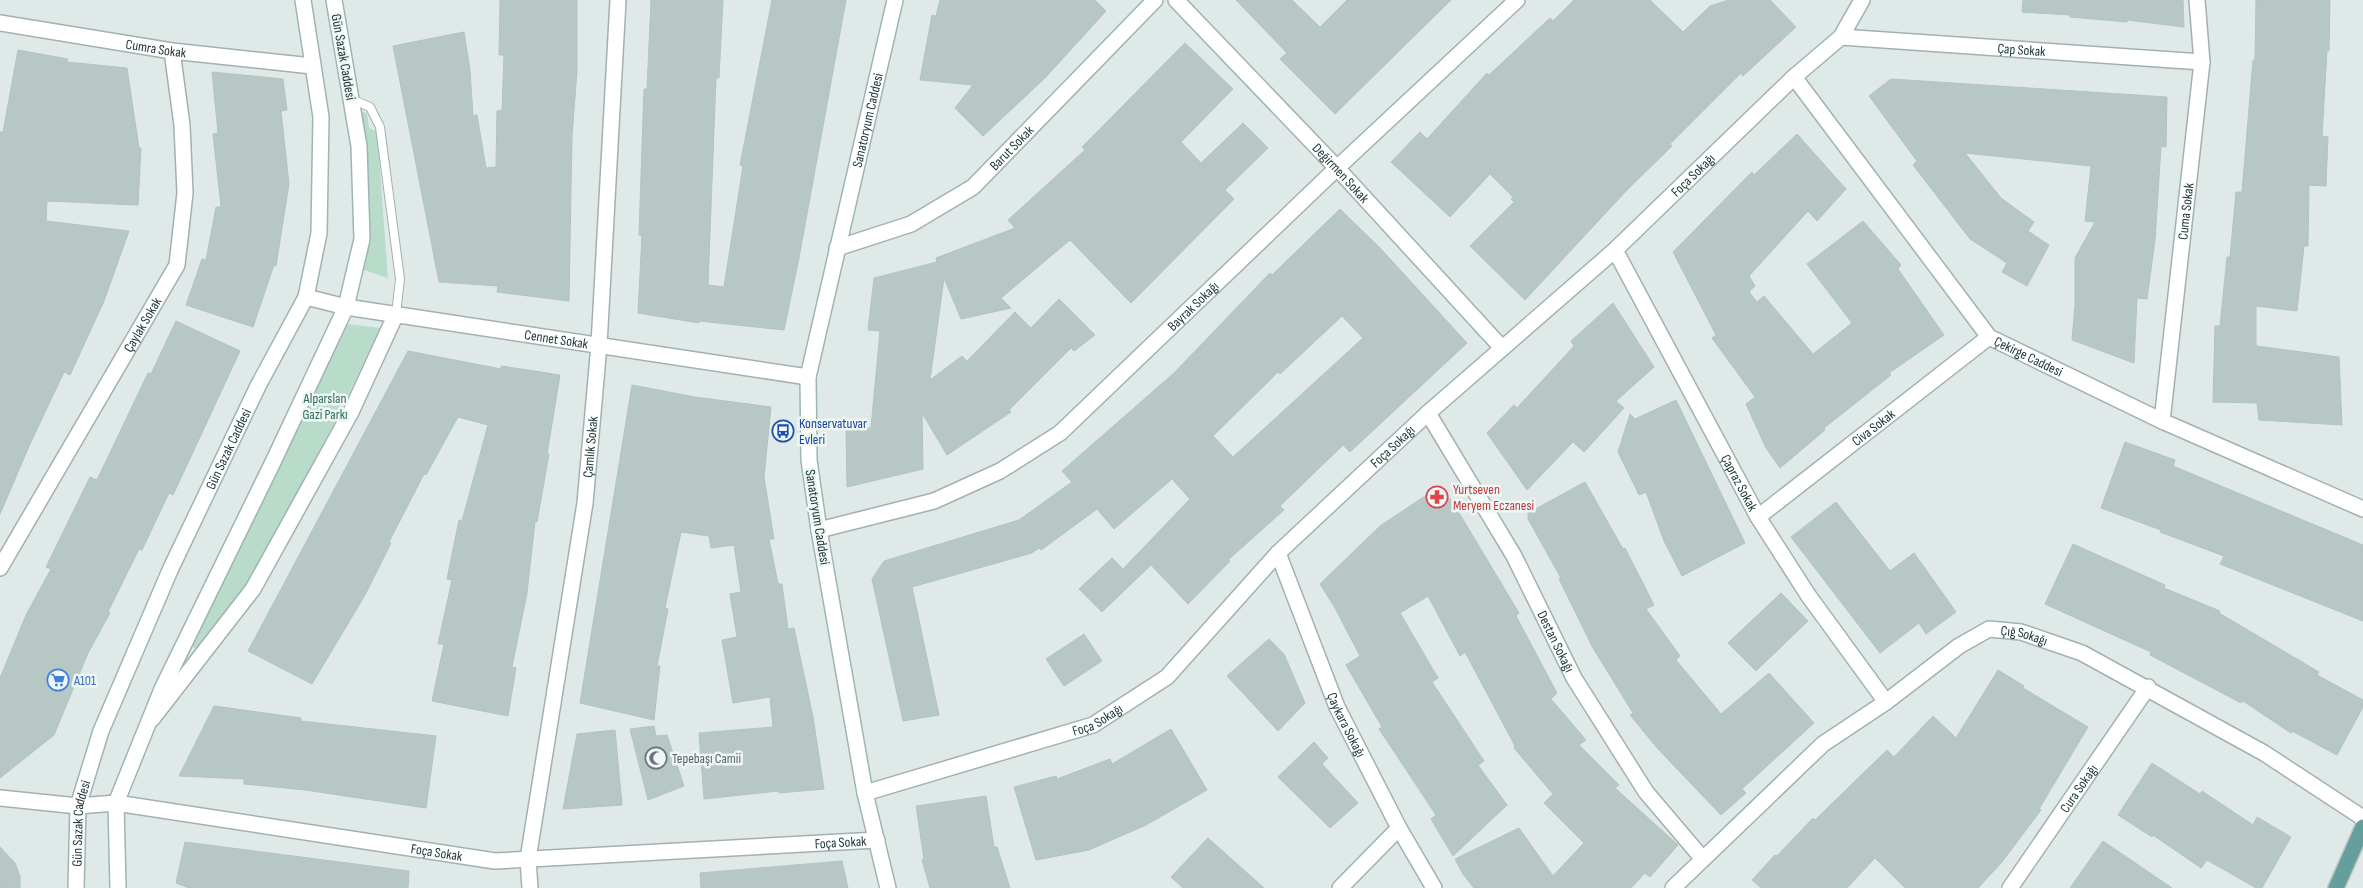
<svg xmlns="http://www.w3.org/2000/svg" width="2363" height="888" font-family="'Sofia Sans Condensed',sans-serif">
  <rect width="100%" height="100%" fill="#dfeae8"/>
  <path fill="#b8dbca" d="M361,112L367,113L369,128L377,131L388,278L361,269C370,222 369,159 361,112Z
    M347,324L380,328L338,417L252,576L199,649L192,647Z"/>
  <path fill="#b7c7c4" stroke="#b2c3c0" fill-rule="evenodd" d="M500,0H577V71L572,136L569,301L497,292L498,286L439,282L393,46L464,32L470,70L473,116L477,115L486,168L496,167L497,111L502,110L504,55H499Z
    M651,0H723L719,78H716L708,285L724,287L743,166L740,165L772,0H846L799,258L784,330L699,321V323L638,313L642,235H639L644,89H647Z
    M940,0H1095L1106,11L1045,78L983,136L955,108L973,85L920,80L932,15L936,16Z
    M1236,0H1292L1320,27L1347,0H1451L1335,114L1280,59L1287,53Z
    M1574,0H1650L1683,32L1710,6L1729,0H1770L1796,27L1743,76L1741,73L1670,144L1672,146L1627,190L1525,300L1470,246L1514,202L1511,199L1513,197L1490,174L1450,217L1391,162L1420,132L1427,139L1487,73L1489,75L1550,18L1553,21Z
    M2023,0H2183L2184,27L2127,20V22L2070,17V15L2022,12Z
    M2256,0H2330L2329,51H2327L2322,136L2328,137L2326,186L2309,185L2308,246H2304L2297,311L2256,306V346L2339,357L2342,425L2259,420L2257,403L2213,402L2215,326H2220L2227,257H2230L2236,192H2242L2253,60H2255Z
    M1185,43L1233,89L1181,142L1201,163L1243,123L1268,148L1225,190L1234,199L1131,303L1070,240L1001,298L1011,308L961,319L944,278L930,380L962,356L967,361L1015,312L1031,328L1059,299L1095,335L1074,351L1071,348L1009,410L1011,412L947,455L922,413L923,469L847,487L846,429L871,428L880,331L868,330L874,278L937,262L936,258L1015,228L1008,220L1085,150L1082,147Z
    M18,50L68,59L67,62L127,68L139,148H141L138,205L47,201L46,221L129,231L104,301L70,375L64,372L30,444L0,514V132H3Z
    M212,72L283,79L287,110L281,111L289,184L276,266L274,265L253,327L186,305L202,259L206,260L216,207H221L213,134L218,133Z
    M1891,79L2167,97L2166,147L2161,146L2155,240L2147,299L2137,298L2134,363L2072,340L2075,305V258L2095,222L2085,221L2091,166L1965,153L2001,198L2034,222L2028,231L2049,245L2027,286L2002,272L2007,263L1970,239L1913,165L1917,161L1869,96Z
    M1797,134L1846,189L1817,221L1808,211L1749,276L1755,286L1749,292L1757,302L1764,296L1813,354L1852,323L1807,264L1863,221L1901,265L1898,269L1944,335L1889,373L1891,375L1824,428L1825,430L1780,468L1766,448L1746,404L1755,397L1712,338L1716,335L1673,252L1752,172L1754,175Z
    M1340,209L1381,249L1467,343L1350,452L1343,445L1280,506L1284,510L1228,560L1230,561L1188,604L1151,565L1102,612L1079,589L1112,558L1123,569L1190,499L1172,479L1114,529L1097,509L1041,550L1039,548L1032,553L912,587L939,715L903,721L872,579L884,561L1019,520L1072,482L1062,471L1174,373L1270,273L1272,275ZM1342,316L1363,338L1233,457L1213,436L1278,372L1280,374Z
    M1613,303L1654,367L1616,401L1624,408L1584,452L1573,442L1527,490L1487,433L1514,405L1517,408L1574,346L1571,341Z
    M176,321L240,351L173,495L169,493L142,550L139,549L108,612L110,613L88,653L54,735L0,778V678L26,615L51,569L46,567L90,477L97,480L148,373L151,374Z
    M408,351L501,369V366L560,375L547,454H549L537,522L535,521L527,593L512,667L516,668L508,716L432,701L444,644H438L452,580L447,579L459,520L462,521L488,425L458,417L426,475L424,474L389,542L391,543L365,595L312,684L248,651Z
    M632,385L695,397L771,407L764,477L774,539H769L778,584H782L788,629L794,628L813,717L824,789L779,793V791L704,799L699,733L773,727L770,697L733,703L722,640L737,637L730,594L741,592L734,545L711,548L709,536L681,532L665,608L668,609L657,666H660L654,720L580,703Z
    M1676,400L1745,543L1682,576L1664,541L1646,492L1639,495L1618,452L1630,414L1635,419Z
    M2125,442L2175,460L2173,466L2363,545V621L2220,564L2224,556L2160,532L2161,530L2101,508Z
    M1585,482L1623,549L1625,548L1654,605L1646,609L1680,656L1676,660L1721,714L1769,673L1814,723L1742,789L1746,793L1721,815L1658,749L1630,715L1633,713L1593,648L1559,579L1561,578L1528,519V513Z
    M1434,490L1444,494L1452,501L1519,613L1516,616L1557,693L1551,699L1586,740L1579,745L1619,785L1615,788L1678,845L1650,877L1645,873L1631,888H1474L1463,874L1455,859L1519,828L1553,876L1584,843L1544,803L1553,794L1514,748L1515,746L1465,652L1460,656L1428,596L1400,613L1438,678L1432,682L1484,761L1478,765L1507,805L1453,856L1431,819L1436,815L1379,729L1382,727L1346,665L1360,656L1335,608L1320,584L1380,526Z
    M1836,502L1890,571L1914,553L1956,612L1926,634L1919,623L1880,653L1791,537Z
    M2073,544L2165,585L2164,588L2220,611L2219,613L2319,672L2317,675L2363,700V707L2337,755L2292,731L2291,733L2243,701L2241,703L2150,655L2151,652L2045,604Z
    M1781,593L1808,621L1756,671L1728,643Z
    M1084,634L1102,661L1064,686L1046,659Z
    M1269,639L1284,654L1305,703L1278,731L1227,676Z
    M1998,670L2024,686L2023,688L2088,727L2039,809L2041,810L2002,862L1978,888H1905L1875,858L1847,888H1761L1752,880L1775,855L1777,856L1813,818L1815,820L1887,750L1894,757L1933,716L1956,738Z
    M214,706L301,718V721L436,736L426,808L305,790L244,784V779L179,776Z
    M654,726L656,736L667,735L684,786L648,800L630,729Z
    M1171,729L1207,790L1146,825L1089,850L1036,860L1014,787L1056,776L1057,779L1110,759L1112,764Z
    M615,730L622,805L563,809L577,734Z
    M1314,742L1328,758L1322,764L1358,803L1330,828L1278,777Z
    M2152,763L2200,794L2202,791L2253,825L2257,817L2291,837L2262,888H2256L2207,860L2201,868L2153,835L2152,837L2118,815Z
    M986,796L994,847H997L1010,888H930L922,860L924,859L916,806Z
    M1208,838L1264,888H1183L1171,877Z
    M2103,841L2172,888H2070Z
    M185,842L409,871L408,888H189L176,883Z
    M0,847L15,863L20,876V888H0Z
    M842,861L848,888H701L700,873Z"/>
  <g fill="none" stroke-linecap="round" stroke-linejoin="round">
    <g stroke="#a2b1b0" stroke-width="10">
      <path id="lane" d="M351,99L370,107L380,127L400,279L396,314"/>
    </g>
    <g stroke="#a2b1b0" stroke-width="18">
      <g id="street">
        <path id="s1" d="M1176,0L1337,168L1502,348"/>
        <path id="s2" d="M0,23L172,51L312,66"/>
        <path id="s3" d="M1841,37L2202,62"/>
        <path id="s4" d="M1794,77L1989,337L2162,421L2363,509"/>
        <path id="s5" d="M837,248L911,224L973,187L1155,0"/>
        <path id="s6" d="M1615,250L1758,517L1808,595L1886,702"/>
        <path id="s7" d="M306,297L346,307L808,377"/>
        <path id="s8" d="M1428,413L1514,556L1574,678L1646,792L1702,858"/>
        <path id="s9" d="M2162,421L2202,62L2197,0"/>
        <path id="s10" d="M1758,517L1989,337"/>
        <path id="s11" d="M819,530L934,501L1000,471L1060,433L1337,168L1517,0"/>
        <path id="s12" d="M1278,553L1337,707L1399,828L1434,888"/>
        <path id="s13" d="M0,568L177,265L185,193L182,125L172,51"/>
        <path d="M152,719L253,589L351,412L396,314"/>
        <path id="s14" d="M865,793L1093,725L1167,677L1278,553L1428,413L1615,250L1794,77L1841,37L1862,0"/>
        <path id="s15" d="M0,798L78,806L116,803L495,861L877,840"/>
        <path id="s16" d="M530,888L528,859L585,503L599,345L618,0"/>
        <path d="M1340,888L1399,828"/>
        <path id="s17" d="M1673,888L1823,744L1886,702L1959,646L1989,629L2021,632L2082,653L2264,753L2363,818"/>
        <path id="s18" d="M2010,888L2148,687"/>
      </g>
    </g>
    <g stroke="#9eb5b2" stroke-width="18">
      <g id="secondary">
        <path id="s19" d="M76,888L78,806L101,731L171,568L258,386L306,297L319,233L321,117L303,0"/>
        <path d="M118,888L116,803L162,689L273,462L346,307L362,239L359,146L334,0"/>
        <path id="s20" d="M888,888L865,793L819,530L809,460L808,377L895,0"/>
      </g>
    </g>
    <g stroke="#bcc4c3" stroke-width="18">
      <path id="primary" d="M2336,888L2363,827"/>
    </g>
    <use href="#lane" stroke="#fff" stroke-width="8"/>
    <use href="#street" stroke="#fff" stroke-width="15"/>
    <use href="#secondary" stroke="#fff" stroke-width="15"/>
    <use href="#primary" stroke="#649e9d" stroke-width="15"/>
  </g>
  <defs>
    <g id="bus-ring" transform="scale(1.125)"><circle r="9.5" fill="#eff7f5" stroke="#1a4fb4" stroke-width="1.5"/><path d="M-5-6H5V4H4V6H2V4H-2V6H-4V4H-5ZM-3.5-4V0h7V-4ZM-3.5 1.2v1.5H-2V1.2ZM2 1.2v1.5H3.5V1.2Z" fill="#1a4fb4"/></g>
    <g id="pharmacy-ring" transform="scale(1.125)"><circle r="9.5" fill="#eff7f5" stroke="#e0444e" stroke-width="1.5"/><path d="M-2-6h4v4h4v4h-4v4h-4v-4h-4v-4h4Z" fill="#e0444e"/></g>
    <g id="supermarket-ring" transform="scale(1.125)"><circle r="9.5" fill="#eff7f5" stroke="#3f7fe0" stroke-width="1.5"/><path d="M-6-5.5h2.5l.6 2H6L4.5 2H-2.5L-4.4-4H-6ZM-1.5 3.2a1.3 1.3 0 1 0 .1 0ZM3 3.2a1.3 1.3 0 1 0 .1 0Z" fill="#3f7fe0"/></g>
    <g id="mosque-ring" transform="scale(1.125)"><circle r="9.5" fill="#eff7f5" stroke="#6b7280" stroke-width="1.5"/><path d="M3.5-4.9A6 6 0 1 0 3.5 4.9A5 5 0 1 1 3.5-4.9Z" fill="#6b7280"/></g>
  </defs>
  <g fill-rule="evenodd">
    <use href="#bus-ring" x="783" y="431"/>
    <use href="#pharmacy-ring" x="1437" y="497"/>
    <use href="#supermarket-ring" x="58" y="680"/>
    <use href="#mosque-ring" x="656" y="758"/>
  </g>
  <g text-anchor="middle" stroke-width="5" stroke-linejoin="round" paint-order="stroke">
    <g font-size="14" fill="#203938" stroke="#eff7f5">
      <text dy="5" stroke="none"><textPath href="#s2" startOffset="158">Cumra Sokak</textPath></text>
      <text dy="5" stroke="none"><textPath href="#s3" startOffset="181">Çap Sokak</textPath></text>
      <text transform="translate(344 57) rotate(80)" y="5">Gün Sazak Caddesi</text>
      <text dy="5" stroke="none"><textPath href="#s20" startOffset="782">Sanatoryum Caddesi</textPath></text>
      <text dy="5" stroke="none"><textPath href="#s5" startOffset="205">Barut Sokak</textPath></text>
      <text dy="5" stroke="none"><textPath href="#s1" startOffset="239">Değirmen Sokak</textPath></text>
      <text dy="5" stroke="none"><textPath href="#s14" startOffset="1054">Foça Sokağı</textPath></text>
      <text dy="5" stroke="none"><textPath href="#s9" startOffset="211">Cuma Sokak</textPath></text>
      <text dy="5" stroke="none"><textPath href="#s11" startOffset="446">Bayrak Sokağı</textPath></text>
      <text dy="5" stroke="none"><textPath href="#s13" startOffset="282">Çaylak Sokak</textPath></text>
      <text dy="5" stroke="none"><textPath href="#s7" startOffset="254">Cennet Sokak</textPath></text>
      <text dy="5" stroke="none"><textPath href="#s4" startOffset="369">Çekirge Caddesi</textPath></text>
      <text dy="5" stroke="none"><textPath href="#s10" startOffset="146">Civa Sokak</textPath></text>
      <text dy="5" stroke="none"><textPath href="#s16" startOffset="446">Çamlık Sokak</textPath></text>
      <text dy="5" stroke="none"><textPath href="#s14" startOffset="649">Foça Sokağı</textPath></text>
      <text dy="5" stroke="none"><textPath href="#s19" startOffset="470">Gün Sazak Caddesi</textPath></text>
      <text dy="5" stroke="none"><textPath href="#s6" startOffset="264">Çapraz Sokak</textPath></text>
      <text transform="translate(818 517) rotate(81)" y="5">Sanatoryum Caddesi</text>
      <text dy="5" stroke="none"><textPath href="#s17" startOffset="446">Çığ Sokağı</textPath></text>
      <text dy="5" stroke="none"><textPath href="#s8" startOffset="262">Destan Sokağı</textPath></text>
      <text dy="5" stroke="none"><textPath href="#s14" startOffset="244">Foça Sokağı</textPath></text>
      <text dy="5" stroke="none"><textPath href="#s12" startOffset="185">Çaykara Sokağı</textPath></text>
      <text dy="5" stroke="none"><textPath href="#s18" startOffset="121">Cura Sokağı</textPath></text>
      <text dy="5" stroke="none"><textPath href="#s19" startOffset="65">Gün Sazak Caddesi</textPath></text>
      <text dy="5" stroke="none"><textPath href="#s15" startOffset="846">Foça Sokak</textPath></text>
      <text dy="5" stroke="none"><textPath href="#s15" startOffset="441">Foça Sokak</textPath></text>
    </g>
    <g font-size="14" fill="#2c6f56" stroke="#eff7f5">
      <text x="325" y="403">Alparslan<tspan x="325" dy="16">Gazi Parkı</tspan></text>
    </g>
    <g font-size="14" fill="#164399" stroke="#eff7f5" text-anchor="start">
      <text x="799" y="428">Konservatuvar<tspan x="799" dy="16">Evleri</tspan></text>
    </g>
    <g font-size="14" fill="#be3a42" stroke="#eff7f5" text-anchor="start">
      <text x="1453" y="494">Yurtseven<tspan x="1453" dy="16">Meryem Eczanesi</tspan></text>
    </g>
    <g font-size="14" fill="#366cbe" stroke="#eff7f5" text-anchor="start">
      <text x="74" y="685">A101</text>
    </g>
    <g font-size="14" fill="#5b616d" stroke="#eff7f5" text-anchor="start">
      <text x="672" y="763">Tepebaşı Camii</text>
    </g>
  </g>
</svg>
